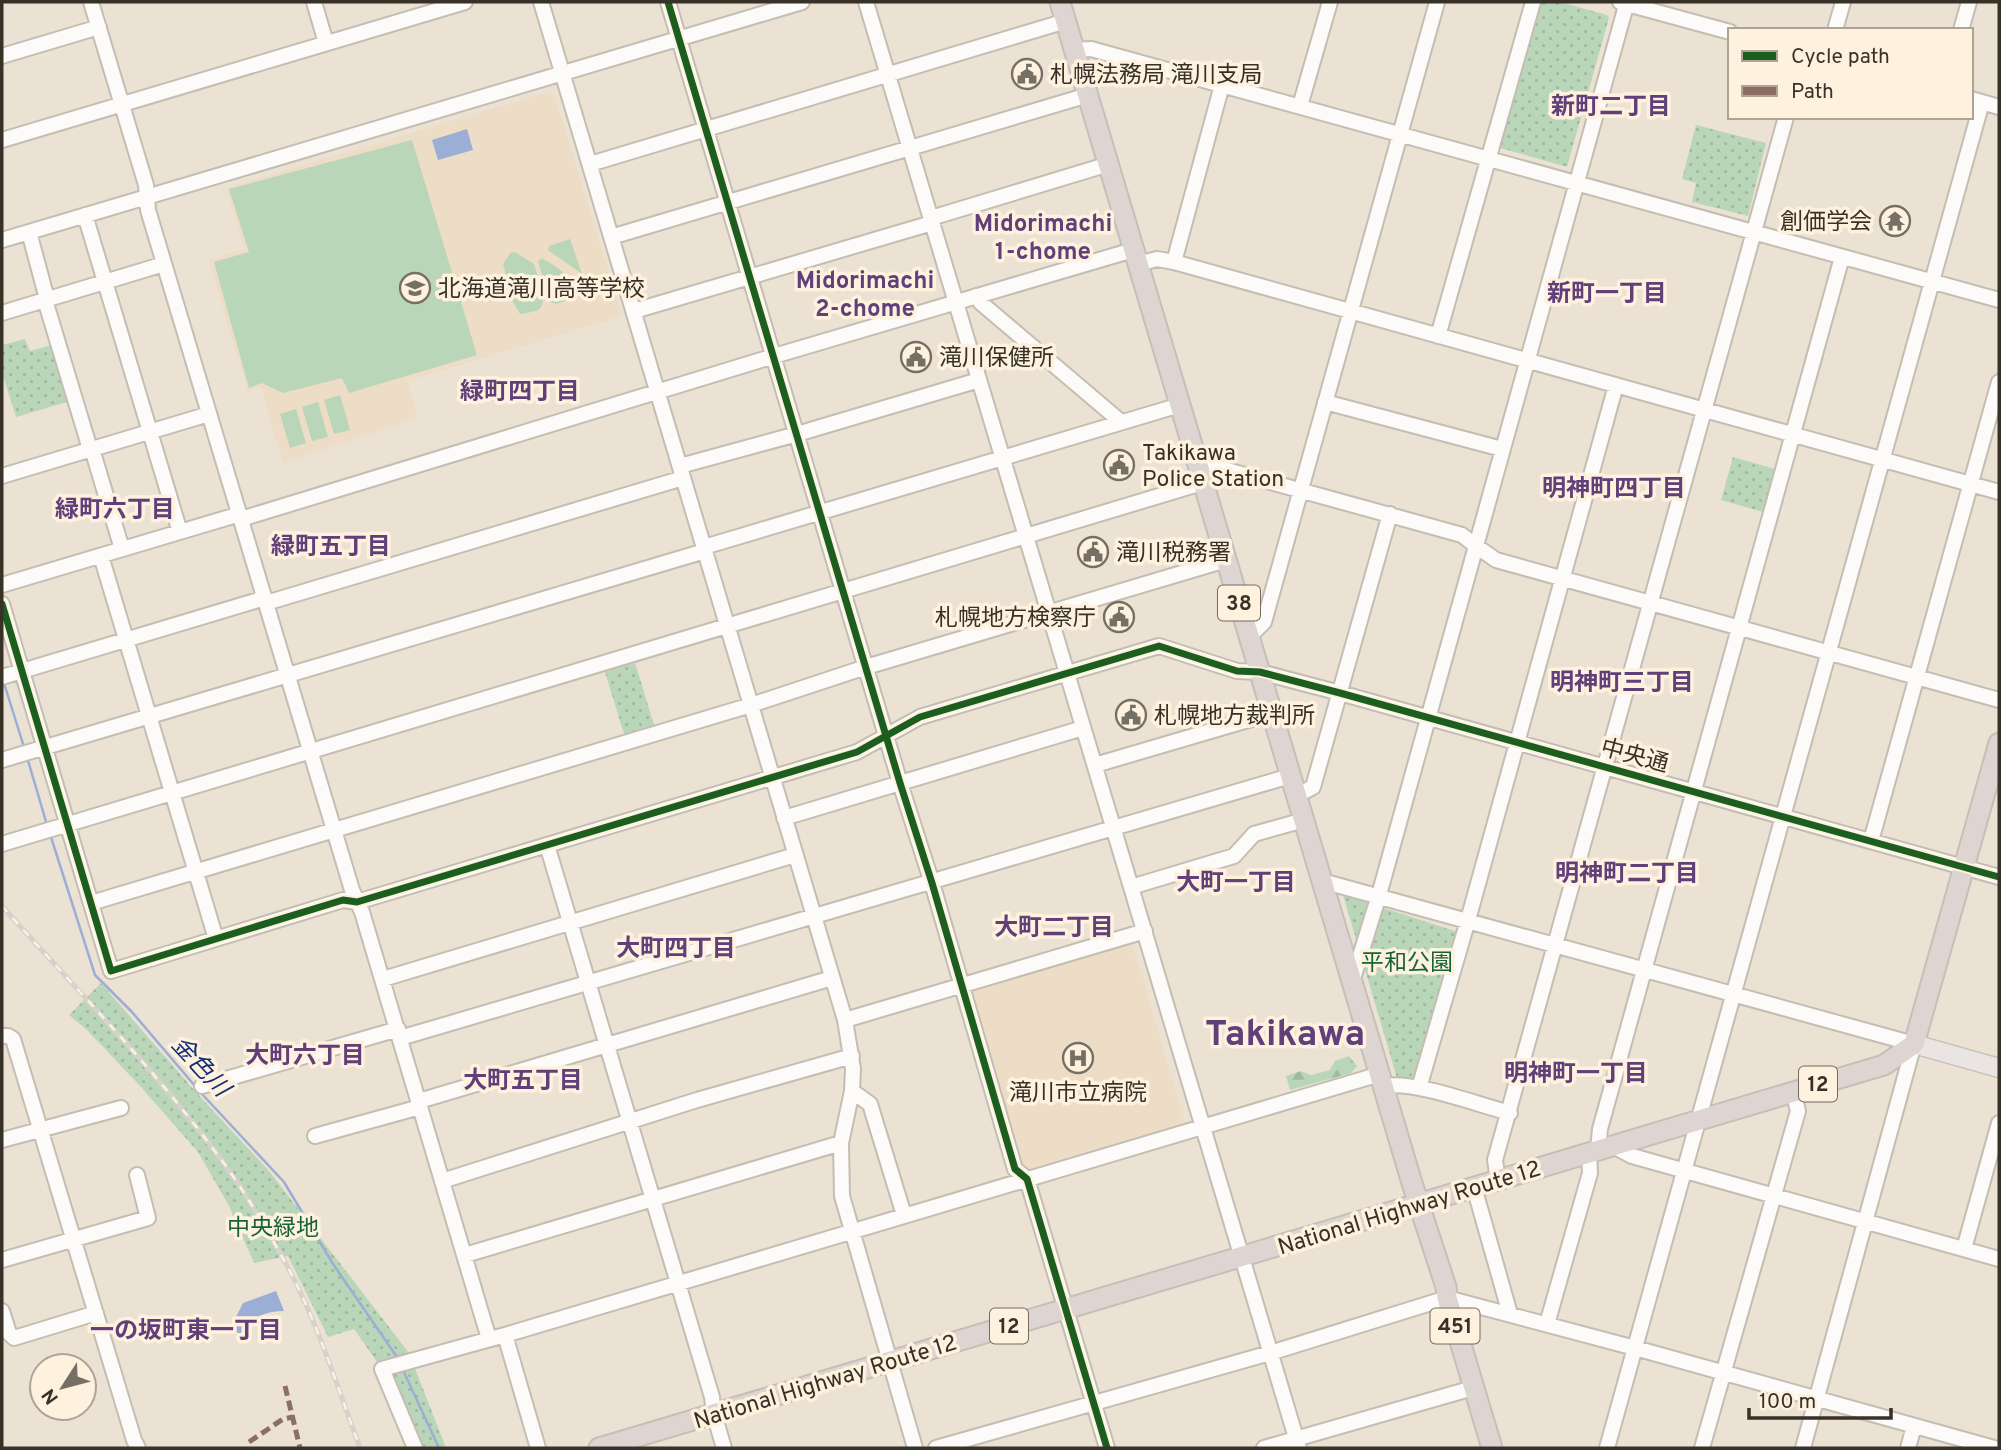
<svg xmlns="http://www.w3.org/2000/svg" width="2001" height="1450" font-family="Overpass,'Noto Sans JP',sans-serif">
  <defs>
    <pattern id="forest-firs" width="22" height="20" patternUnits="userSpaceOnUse" patternTransform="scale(1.75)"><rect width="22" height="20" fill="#bad6b9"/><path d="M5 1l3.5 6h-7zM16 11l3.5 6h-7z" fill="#a0b89f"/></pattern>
    <pattern id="park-dots" width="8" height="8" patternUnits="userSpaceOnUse" patternTransform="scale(1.75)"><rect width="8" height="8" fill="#bad6b9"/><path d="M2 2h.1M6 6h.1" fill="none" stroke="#a0b89f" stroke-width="1.8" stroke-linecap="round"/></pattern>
  </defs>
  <rect width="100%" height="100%" fill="#ebe2d4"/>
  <path fill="#edddc6" d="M548,92L555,96L622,316L407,381L418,418L283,463L261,388L248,392L209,260L244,249L226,188Z
    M1132,942L1185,1122L1026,1170L1021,1167L972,993L973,988Z"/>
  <path fill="#bad6b9" d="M412,140L477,355L349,393L342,378L283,393L262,383L249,388L214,262L249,252L229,189Z
    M570,239L582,274L548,250L549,246Z
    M511,252H515L534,264C537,275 550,303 538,310C533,312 525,313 520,314L513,302L503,264Z
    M542,258C557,268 580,278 571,299L557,304L550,302L538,261Z
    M340,395L350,430L334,434L324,400Z
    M318,402L328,437L312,441L302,407Z
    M296,409L306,443L290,448L280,414Z"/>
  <path fill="url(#forest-firs)" d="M1349,1056L1357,1066L1351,1073L1290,1090L1286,1076L1301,1071L1311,1075L1330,1070L1335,1061Z"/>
  <path fill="url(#park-dots)" d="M1541,2H1560L1607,15L1609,18L1567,167L1500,148Z
    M1696,125L1766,143L1748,216L1692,202L1696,183L1682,179Z
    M25,339L30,351L52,345L70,401L16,417L2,372V345Z
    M1733,457L1775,469L1763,512L1721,500Z
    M635,663L654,725L624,734L605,672Z
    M1343,895L1461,933L1418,1083L1397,1078Z
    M101,983L194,1090L269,1171L409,1353L446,1448H415L382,1369L354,1329L328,1337L288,1256L254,1263L229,1206L198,1152L140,1086L87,1030L69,1015Z"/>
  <path fill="#9baed5" d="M467,129L473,150L438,160L432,140Z
    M276,1291L284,1311C260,1312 257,1317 240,1334L235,1331L234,1321L243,1303Z"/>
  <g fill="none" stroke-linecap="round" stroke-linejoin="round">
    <path stroke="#9baed5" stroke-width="2.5" d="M3,680L24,747
      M27,757L47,825
      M50,834L95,975L132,1012L201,1093L284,1182L333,1264L399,1360
      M403,1370L439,1448"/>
    <g stroke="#c4bdb2" stroke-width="18">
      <path id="minor" d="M91,2L146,185L148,210L352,890L362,912L489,1339
        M314,2L326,43
        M541,2L845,1020L853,1069L852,1091L841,1143L842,1196L915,1448
        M668,2L900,783L932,883L1015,1169L1027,1179L1107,1448
        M866,2L1299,1448
        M1620,2L1730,32
        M1627,2L1476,546L1496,560L1999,700
        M1835,30L1843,2
        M1961,30L1969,2
        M1074,50L1091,49L1999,300
        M2,56L99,27
        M1971,99L1999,107
        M1300,106L1330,2
        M2,140L465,2
        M590,164L1066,21
        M85,215L180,532
        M931,218L1109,164
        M29,232L47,299
        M611,237L1088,95
        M2,240L802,2
        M1174,262L1222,85
        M1137,264L1157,259L1174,262L1999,492
        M976,296L981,303L1120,421
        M45,300L90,449
        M634,311L932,223
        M2,313L164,264
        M1438,336L1533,2
        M1325,402L1502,449
        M92,449L122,549
        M680,466L797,434L979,380
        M1198,468L1216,467L1462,535L1476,546L1379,895L1352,982
        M2,476L209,414
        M241,519L774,356L1133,250
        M704,547L1180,405
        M101,556L216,939
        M2,585L240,514
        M266,603L683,478
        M2,604L111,971L343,900L357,902L857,752L920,717L1159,646L1237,671L1260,672L1340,693L1999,877
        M1249,637L1264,622L1437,2
        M2,677L265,598
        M2,760L705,551
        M1095,765L1272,713
        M1296,796L1313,787L1390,514
        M784,818L1083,728
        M1871,841L1999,382
        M2,844L1202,483
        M547,845L712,1397L714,1414L724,1448
        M1322,881L1914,1044L1803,1448
        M1131,887L1234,856L1254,834L1304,820
        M91,903L751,705L866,667L1226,560
        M383,979L795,855
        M845,1020L1145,931
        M2,1036H8L13,1039L134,1440L138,1448
        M400,1038L1290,776
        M202,1086L398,1029
        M1383,1086C1417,1081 1475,1104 1510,1113
        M1419,1088L1468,920L1616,385
        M852,1091L870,1104L904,1215
        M419,1101L832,978
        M315,1136L420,1107
        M2,1140L121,1108
        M1613,1146L1632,1156L1999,1259
        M1598,1150L1600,1129L1842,257
        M1498,1180L1495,1160L1786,117
        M442,1181L697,1100L852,1056
        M1474,1187L1510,1314
        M1964,1249L1999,1123
        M465,1255L841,1143
        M2,1260L148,1218L137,1175
        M2,1311L9,1333L14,1338L96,1313
        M1547,1324L1590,1173L1589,1153
        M505,1335L538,1448
        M415,1448L382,1369L505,1335L1380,1074
        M936,1448L1270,1353L1447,1298L1635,1348L1994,1448
        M1264,1448L1473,1388
        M1607,1448L1982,102
        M1702,1448L1798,1111L1793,1091
        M1908,1448L1914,1426"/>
    </g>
    <g stroke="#c4c0b9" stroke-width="21">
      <path id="major" d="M1914,1044L1999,1068"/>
    </g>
    <g stroke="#c4c0b9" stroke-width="23">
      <path id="highway" d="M1060,2L1412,1183L1446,1287L1447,1298L1492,1448
        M599,1448L1884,1065L1914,1044L1999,743"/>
    </g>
    <use href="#minor" stroke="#fcfbf9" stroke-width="14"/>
    <use href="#major" stroke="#eae4e2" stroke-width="18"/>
    <use href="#highway" stroke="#ded4d2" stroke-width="19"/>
    <g stroke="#d5d2ce" stroke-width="5">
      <path id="rail" d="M2,906C73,986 150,1064 214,1150C241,1185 263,1223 285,1262C317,1320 337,1386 360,1448"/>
    </g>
    <use href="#rail" stroke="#fef1de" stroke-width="2.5" stroke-dasharray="8" stroke-linecap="butt"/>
    <path stroke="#8d6e63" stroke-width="5" stroke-dasharray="10 5" stroke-linecap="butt" d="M285,1386L300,1448
      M249,1442L283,1419L293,1417"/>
    <g stroke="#fef1de" stroke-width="11">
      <path id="cycleway" d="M668,2L900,783L932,883L1015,1169L1027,1179L1107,1448
        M2,604L111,971L343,900L357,902L857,752L920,717L1159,646L1237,671L1260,672L1340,693L1999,877"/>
    </g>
    <use href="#cycleway" stroke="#1b5e20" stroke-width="7"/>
  </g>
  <defs>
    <g id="civic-ring" transform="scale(1.575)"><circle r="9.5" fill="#fef1de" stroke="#766f64" stroke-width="1.5"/><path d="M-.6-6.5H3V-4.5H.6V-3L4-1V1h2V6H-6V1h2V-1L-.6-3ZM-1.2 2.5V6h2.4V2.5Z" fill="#766f64"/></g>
    <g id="temple-ring" transform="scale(1.575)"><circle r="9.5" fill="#fef1de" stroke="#766f64" stroke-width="1.5"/><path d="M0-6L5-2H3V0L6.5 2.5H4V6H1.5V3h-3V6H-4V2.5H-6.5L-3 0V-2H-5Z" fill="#766f64"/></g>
    <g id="school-ring" transform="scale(1.575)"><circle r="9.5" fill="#fef1de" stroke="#766f64" stroke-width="1.5"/><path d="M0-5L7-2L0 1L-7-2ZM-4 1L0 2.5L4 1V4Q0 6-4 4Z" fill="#766f64"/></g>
    <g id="hospital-ring" transform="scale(1.575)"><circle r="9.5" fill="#fef1de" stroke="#766f64" stroke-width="1.5"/><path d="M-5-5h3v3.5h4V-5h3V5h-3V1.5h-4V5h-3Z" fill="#766f64"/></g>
  </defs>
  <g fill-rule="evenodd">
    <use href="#civic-ring" x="1027" y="74"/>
    <use href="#temple-ring" x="1895" y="221"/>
    <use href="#school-ring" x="415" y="288"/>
    <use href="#civic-ring" x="916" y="357"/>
    <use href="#civic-ring" x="1119" y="465"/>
    <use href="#civic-ring" x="1093" y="552"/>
    <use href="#civic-ring" x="1119" y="617"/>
    <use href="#civic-ring" x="1131" y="715"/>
    <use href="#hospital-ring" x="1078" y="1058"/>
  </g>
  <g text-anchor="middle" stroke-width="7" stroke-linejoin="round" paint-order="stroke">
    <g fill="#fef1de" stroke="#736b5f" stroke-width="2">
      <rect x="1218" y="585.5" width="42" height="35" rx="5"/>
      <rect x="1799" y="1066.5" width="38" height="35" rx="5"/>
      <rect x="990" y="1308.5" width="38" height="35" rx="5"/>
      <rect x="1430.5" y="1308.5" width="49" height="35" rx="5"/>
    </g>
    <g font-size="21" font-weight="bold" fill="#373128">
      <text x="1239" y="610">38</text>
      <text x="1818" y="1091">12</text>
      <text x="1009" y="1333">12</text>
      <text x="1455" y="1333">451</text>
    </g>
    <g font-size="23" fill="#373128" stroke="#fef1de" text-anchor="start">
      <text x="1050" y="82">札幌法務局 滝川支局</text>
      <text x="1872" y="229" text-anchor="end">創価学会</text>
      <text x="438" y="296">北海道滝川高等学校</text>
      <text x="939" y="365">滝川保健所</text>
      <text x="1142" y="460">Takikawa<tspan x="1142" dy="26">Police Station</tspan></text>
      <text x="1116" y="560">滝川税務署</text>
      <text x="1096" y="625" text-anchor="end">札幌地方検察庁</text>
      <text x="1154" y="723">札幌地方裁判所</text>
      <text x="1078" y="1100" text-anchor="middle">滝川市立病院</text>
    </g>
    <g font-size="23" fill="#373128" stroke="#fef1de">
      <text transform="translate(1635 755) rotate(15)" y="8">中央通</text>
      <text transform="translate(1409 1207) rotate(-17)" y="8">National Highway Route 12</text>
      <text transform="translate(825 1381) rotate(-17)" y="8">National Highway Route 12</text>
    </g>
    <g font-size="23" fill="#156438" stroke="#fef1de">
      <text x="1407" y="970">平和公園</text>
      <text x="273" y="1235">中央緑地</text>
    </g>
    <g font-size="24" font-weight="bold" fill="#61407a" stroke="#fef1de">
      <text x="1611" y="114">新町二丁目</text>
      <text x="1043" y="231">Midorimachi<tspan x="1043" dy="28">1-chome</tspan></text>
      <text x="865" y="288">Midorimachi<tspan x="865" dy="28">2-chome</tspan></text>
      <text x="1607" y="301">新町一丁目</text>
      <text x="520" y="399">緑町四丁目</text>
      <text x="1614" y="496">明神町四丁目</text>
      <text x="115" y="517">緑町六丁目</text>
      <text x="331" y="554">緑町五丁目</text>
      <text x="1622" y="690">明神町三丁目</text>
      <text x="1627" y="881">明神町二丁目</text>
      <text x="1236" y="890">大町一丁目</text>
      <text x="1054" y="935">大町二丁目</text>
      <text x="676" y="956">大町四丁目</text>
      <text x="305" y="1063">大町六丁目</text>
      <text x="1576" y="1081">明神町一丁目</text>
      <text x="523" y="1088">大町五丁目</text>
      <text x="186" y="1338">一の坂町東一丁目</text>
    </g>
    <g font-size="24" font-style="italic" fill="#123078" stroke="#fef1de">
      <text transform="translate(201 1066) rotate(47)" y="8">金色川</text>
    </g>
    <g font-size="37" font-weight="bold" fill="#61407a" stroke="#fef1de">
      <text x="1285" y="1045">Takikawa</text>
    </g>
  </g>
  <rect width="2001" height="1450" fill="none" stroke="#373128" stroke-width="7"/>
  <rect x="1728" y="28" width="245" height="91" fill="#fef1de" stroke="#aea495" stroke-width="2"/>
  <rect x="1742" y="51" width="35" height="10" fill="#1b5e20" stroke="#aea495" stroke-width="2"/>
  <text x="1791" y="63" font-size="21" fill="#373128">Cycle path</text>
  <rect x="1742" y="86" width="35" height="10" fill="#8d6e63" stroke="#aea495" stroke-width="2"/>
  <text x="1791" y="98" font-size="21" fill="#373128">Path</text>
  <g transform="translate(63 1387) rotate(234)"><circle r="33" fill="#fef1de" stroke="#aea495" stroke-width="2"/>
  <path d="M0-5L12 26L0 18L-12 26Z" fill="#766f64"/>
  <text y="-10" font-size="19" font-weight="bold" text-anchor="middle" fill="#373128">N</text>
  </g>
  <path d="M1749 1408v10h142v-10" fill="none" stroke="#373128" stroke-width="3.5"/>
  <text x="1759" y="1408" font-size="21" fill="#373128" stroke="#fef1de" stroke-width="5" paint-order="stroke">100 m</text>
</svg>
